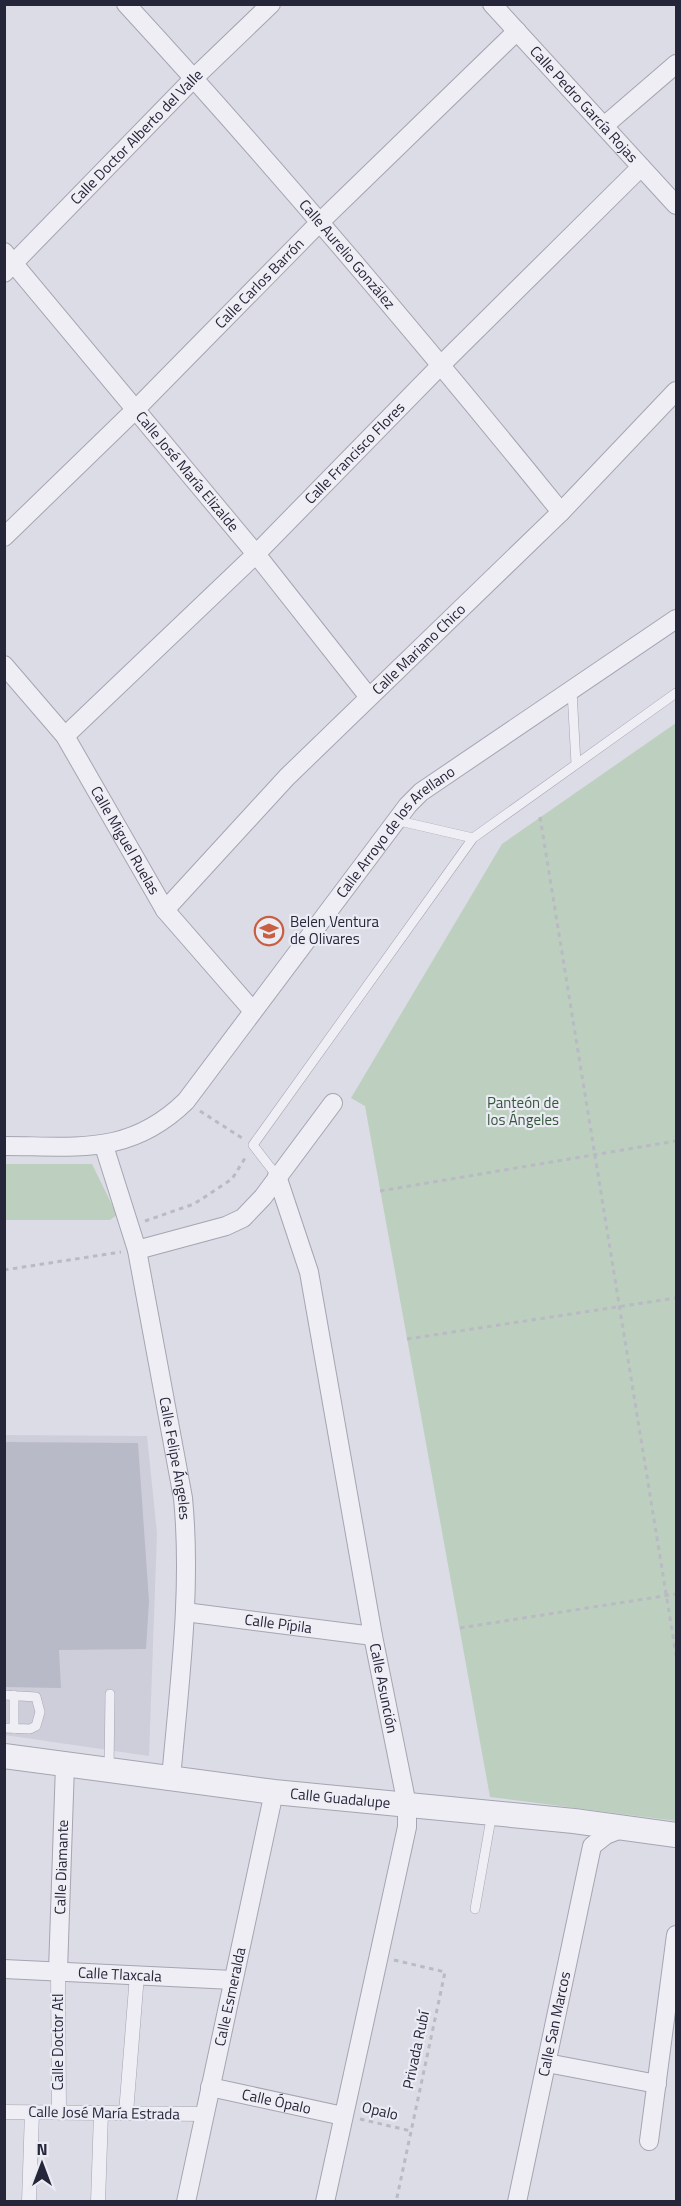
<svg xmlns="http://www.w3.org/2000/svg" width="681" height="2206" font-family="'Titillium Web',sans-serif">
  <rect width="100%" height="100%" fill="#dcdce6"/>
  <path fill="#cecedb" d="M5,1435L147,1436L157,1533L149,1756L5,1735Z"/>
  <path fill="#bdcfbf" d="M676,723V1821L490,1797L365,1106L351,1098L502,844Z
    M4,1164H92L117,1215L110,1220H5Z"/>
  <path fill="#b9bac8" d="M4,1442L138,1443L149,1601L146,1649L59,1650L61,1688L4,1687Z"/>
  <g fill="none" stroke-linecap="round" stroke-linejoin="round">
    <g stroke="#a5a5b3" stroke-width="10">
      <path id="service" d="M572,691L576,764
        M395,820L473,838
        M277,1176L253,1145L473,838L676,693
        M4,1695L36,1697L40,1712L36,1726L30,1729L4,1728
        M14,1729V1695
        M109,1770L110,1694
        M475,1909L492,1813"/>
    </g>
    <g stroke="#a5a5b3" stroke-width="15">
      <path id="pedestrian" d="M58,1971L59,2113
        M4,2112L204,2114
        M126,2113L137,1975
        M29,2202L32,2112
        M98,2202L101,2113"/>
    </g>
    <g stroke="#a5a5b3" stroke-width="20">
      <g id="minor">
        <path id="s1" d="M126,4C277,168 421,339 561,512"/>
        <path id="s2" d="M492,4L676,205"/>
        <path d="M604,126L676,64"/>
        <path id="s3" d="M4,252L256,554L368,696"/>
        <path id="s4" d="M4,273L194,78L271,4"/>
        <path id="s5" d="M4,537L136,409L319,223L517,31"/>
        <path id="s6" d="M4,665L65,736L165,910L253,1011"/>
        <path id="s7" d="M65,736L256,554L442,364L641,167"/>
        <path id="s8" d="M165,910L287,777L561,512L676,391"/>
        <path id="s9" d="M4,1146C77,1146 130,1156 186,1101L408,805L421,792L676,619"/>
        <path id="s10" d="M104,1146L137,1250L183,1498C192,1591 179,1686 171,1779"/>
        <path id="s11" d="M277,1176L309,1272L373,1636L407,1805V1827L325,2202"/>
        <path d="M137,1250L226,1226L243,1218L263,1197L333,1103"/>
        <path id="s12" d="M185,1612L373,1636"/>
        <path id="s13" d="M4,1969L233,1980"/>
        <path id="s14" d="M58,1971L65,1765"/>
        <path d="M547,2063L657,2084"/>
        <path id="s15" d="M210,2087L343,2116"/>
        <path d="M649,2141L676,1935"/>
        <path id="s16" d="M186,2202L274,1792"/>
        <path id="s17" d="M517,2202L592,1846L606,1835L621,1829"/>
      </g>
    </g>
    <g stroke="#a5a5b3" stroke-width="26">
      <g id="tertiary">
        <path id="s18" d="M4,1756L274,1792L574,1821L676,1835"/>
      </g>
    </g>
    <path stroke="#babac4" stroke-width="3" stroke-dasharray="4.5 4.5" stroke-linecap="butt" d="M540,817L676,1655
      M200,1111L242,1138
      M380,1191L676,1141
      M145,1221L194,1204L232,1179L247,1155
      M4,1270L121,1252
      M407,1339L676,1298
      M460,1628L676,1594
      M394,1960L445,1972L396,2202
      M360,2119L411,2131"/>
    <use href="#service" stroke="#eeeef4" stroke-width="9"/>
    <use href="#pedestrian" stroke="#eeeef4" stroke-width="14"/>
    <use href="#minor" stroke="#eeeef4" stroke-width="18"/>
    <use href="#tertiary" stroke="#eeeef4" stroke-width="24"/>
  </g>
  <defs>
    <g id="school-ring" transform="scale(1.5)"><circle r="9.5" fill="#ebebf4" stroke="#c95f42" stroke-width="1.5"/><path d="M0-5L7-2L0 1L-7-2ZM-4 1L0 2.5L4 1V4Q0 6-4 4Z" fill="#c95f42"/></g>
  </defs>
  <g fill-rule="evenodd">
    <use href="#school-ring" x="269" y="931"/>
  </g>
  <g text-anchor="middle" stroke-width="4.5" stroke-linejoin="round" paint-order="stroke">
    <g font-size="15" fill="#26263b" stroke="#ebebf4">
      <text dy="5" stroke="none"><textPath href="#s2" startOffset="136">Calle Pedro García Rojas</textPath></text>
      <text dy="5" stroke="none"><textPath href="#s4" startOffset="190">Calle Doctor Alberto del Valle</textPath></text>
      <text dy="5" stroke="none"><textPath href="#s1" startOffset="334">Calle Aurelio González</textPath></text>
      <text dy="5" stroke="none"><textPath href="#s5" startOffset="360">Calle Carlos Barrón</textPath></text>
      <text dy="5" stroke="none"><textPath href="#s7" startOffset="405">Calle Francisco Flores</textPath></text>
      <text dy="5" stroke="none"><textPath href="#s3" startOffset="286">Calle José María Elizalde</textPath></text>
      <text dy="5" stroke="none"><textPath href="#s8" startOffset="364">Calle Mariano Chico</textPath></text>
      <text dy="5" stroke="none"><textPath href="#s9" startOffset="536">Calle Arroyo de los Arellano</textPath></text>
      <text dy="5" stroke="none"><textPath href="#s6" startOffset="214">Calle Miguel Ruelas</textPath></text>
      <text dy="5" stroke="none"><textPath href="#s10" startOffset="321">Calle Felipe Ángeles</textPath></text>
      <text dy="5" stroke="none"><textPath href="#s12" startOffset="94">Calle Pípila</textPath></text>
      <text dy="5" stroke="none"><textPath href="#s11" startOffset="524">Calle Asunción</textPath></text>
      <text dy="5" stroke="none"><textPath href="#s18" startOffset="339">Calle Guadalupe</textPath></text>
      <text dy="5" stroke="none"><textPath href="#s14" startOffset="104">Calle Diamante</textPath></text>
      <text dy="5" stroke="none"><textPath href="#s13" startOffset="116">Calle Tlaxcala</textPath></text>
      <text dy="5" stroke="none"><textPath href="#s16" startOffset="210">Calle Esmeralda</textPath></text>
      <text dy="5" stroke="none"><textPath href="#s17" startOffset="182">Calle San Marcos</textPath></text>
      <text transform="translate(58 2042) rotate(-90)" y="5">Calle Doctor Atl</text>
      <text transform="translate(416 2050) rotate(-78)" y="5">Privada Rubí</text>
      <text dy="5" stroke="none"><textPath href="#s15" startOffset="68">Calle Ópalo</textPath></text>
      <text transform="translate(380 2111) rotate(13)" y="5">Opalo</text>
      <text transform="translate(104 2113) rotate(1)" y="5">Calle José María Estrada</text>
    </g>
    <g font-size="15" fill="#26263b" stroke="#ebebf4" text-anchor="start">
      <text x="290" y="927">Belen Ventura<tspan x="290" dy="17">de Olivares</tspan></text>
    </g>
    <g font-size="15" fill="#34573a" stroke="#ebebf4">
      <text x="523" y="1108">Panteón de<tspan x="523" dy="17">los Ángeles</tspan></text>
    </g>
  </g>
  <rect width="681" height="2206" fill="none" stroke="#26263b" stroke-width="12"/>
  <g transform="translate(42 2164)" stroke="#ebebf4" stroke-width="4.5" paint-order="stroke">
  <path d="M0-4.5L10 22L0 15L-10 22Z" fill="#26263b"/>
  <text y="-9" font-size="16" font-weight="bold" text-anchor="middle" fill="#26263b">N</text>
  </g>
</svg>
